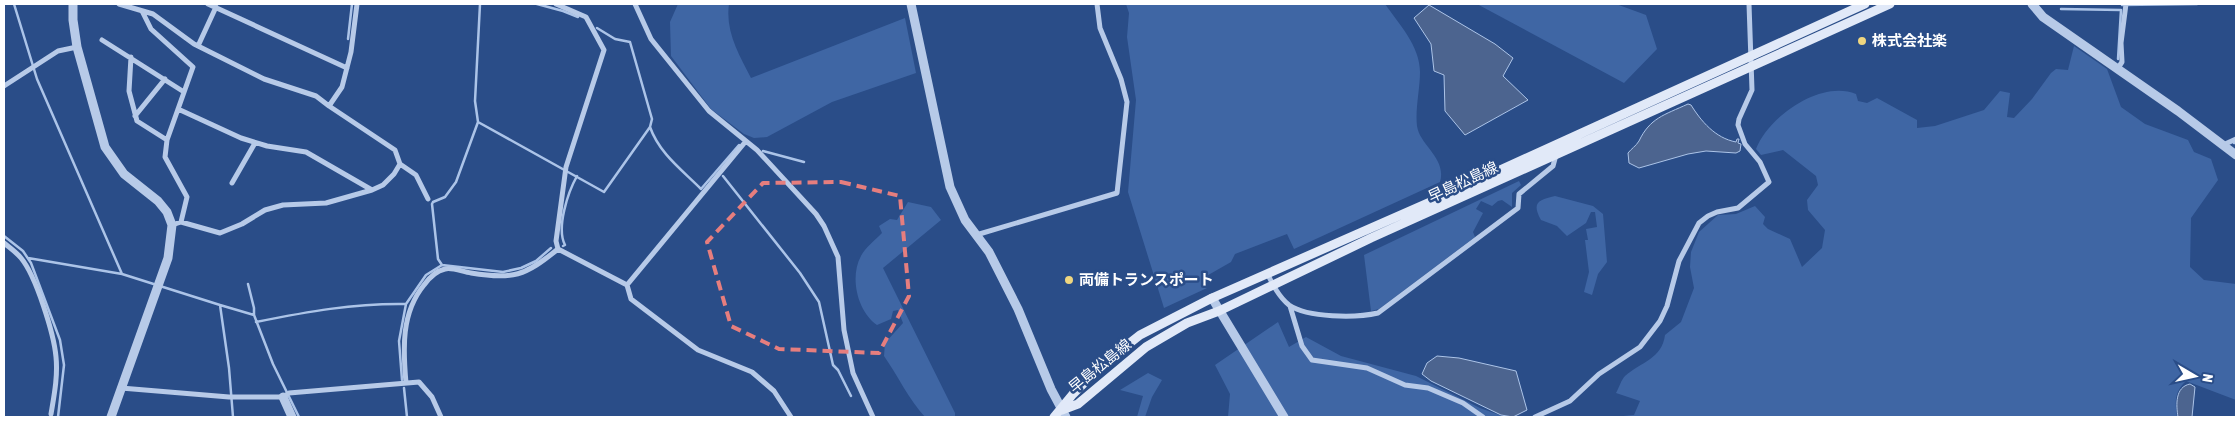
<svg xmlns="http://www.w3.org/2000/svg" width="2240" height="421" font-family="'Asap Condensed','Noto Sans JP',sans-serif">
  <rect width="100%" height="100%" fill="#2a4d88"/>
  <path fill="#3f66a4" d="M678,4H729C725,31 739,55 751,78L905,18L916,73L832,102L767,137L754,138L744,134L711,109L671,56L670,22Z
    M1126,4H1385C1399,24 1420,46 1420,72C1420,89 1415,109 1417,126C1420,146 1447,158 1440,182L1294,249L1287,234L1235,254L1231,262L1203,278L1207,288L1164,308L1128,192L1136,100L1127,37L1129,13Z
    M1477,4H1616L1646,15L1657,49L1624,83Z
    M2074,46L2107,69L2121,107L2145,124L2188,140L2194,152L2211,159L2218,180L2191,218L2190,267L2204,280L2236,284V400L2186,381C2174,392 2175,402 2177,417H1612L1634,415L1640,401L1616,393C1619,388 1621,380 1625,376C1641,362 1662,359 1665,335L1681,322L1694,288L1690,267L1691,252L1699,232L1718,215L1736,214L1755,206L1765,217L1763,224L1768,229L1790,239L1802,267L1822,248L1825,230L1808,210L1807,200L1818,185L1816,176L1783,150L1761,155L1756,149C1768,117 1821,79 1856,94L1858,101L1867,103L1877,98L1917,120V128L1935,126L1984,110L2000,91L2010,93L2007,117L2014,118L2032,99L2051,73L2056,69L2068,70Z
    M1519,181L1521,185L1512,193V207L1502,200L1498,201L1492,206L1481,201L1476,209L1483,213L1473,232L1475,237L1379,309L1371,311L1364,255Z
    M1555,196L1593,206L1603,214L1607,262L1598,274L1592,295L1584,292L1589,272L1585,240H1588L1586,229L1597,227L1595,212H1591L1586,223L1567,236L1557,226L1541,220C1531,202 1539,200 1555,196Z
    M908,202L931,207L941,220L883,268L955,413V417H925C909,400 898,376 884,356L885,343L903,323L898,310L893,311L891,319L877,325C858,312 849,278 861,256C865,248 875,240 882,233L879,226L890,219L897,220Z
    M1278,322L1289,347L1306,337L1341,356L1416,376L1480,408L1505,417H1228L1230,394L1215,365Z
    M1148,373L1162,380L1152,397L1145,417H1137L1143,396L1120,390Z"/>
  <path fill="#4c648f" stroke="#acc4e8" d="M1429,5L1495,44L1513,58L1503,76L1528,100L1465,135L1445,111L1444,75L1434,71L1431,44L1414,18Z
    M1688,104L1691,105C1701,121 1715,138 1736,142L1737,139H1739L1738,143L1741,144L1740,151L1736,153L1706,151L1688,154L1639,168L1629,163L1628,153C1631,149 1636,146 1639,141C1650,118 1664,115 1688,104Z
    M1437,356L1459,358L1516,371L1527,410L1513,417L1501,415L1431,381L1422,374L1427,363Z
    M2190,384L2195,387L2192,417H2178C2176,405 2175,387 2190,384Z"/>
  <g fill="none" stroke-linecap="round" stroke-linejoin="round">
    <path stroke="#acc4e8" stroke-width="2.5" d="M14,4L37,79L122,274
      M537,4L563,11L578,17
      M2122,5L2197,4
      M2061,9L2121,10
      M348,39L352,4
      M2118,59L2121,10
      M478,122L604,192L650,127L652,119L630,42L615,39L597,28
      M650,127C659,153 682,170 701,189L739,145
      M2234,143H2236
      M763,151L804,162
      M723,176L800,273L819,302L833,365L838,370L851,396
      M4,236L23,251L31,263L60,340L64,365L58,417
      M563,246L565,245C556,228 568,192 577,176
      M28,258L122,274L220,305L229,368L233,417
      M442,265L438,259L432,204L433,202L445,197L456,182L478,122L475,101L480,4
      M248,284L254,308V315
      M220,305L254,315L273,364L299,417
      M256,322C306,312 354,303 406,304
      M402,380L399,341L406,304L426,275L442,265L503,272L521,268L536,261L551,248
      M404,388L407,417"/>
    <path stroke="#b7cae8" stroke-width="5" d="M119,4L153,14L194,44L264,79L316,96L329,106L342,87L351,52L357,4
      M208,4L347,68
      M556,4L586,17L604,50L566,167L556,241L558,249L627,285L631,299L698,350L752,372L774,391L791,417
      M635,4L651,39L709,111L757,150L816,214L824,226L838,257L844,330L853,373L873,417
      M142,11L151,29L193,67L167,140L165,157L187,197L181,222
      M102,40L184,92
      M198,46L216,7
      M131,57L129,91L137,121L167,140
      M2118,68L2122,62L2121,43L2126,4
      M4,86L58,51L77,47
      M178,109L241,138L267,146L306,152L372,190
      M135,116L165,79
      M2223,145L2236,139
      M400,164L416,175L428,199
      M232,183L255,143
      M172,225L181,222L220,233L242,224L265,210L283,205L326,203L372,190L383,185L394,174L400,164L395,150L329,106
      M976,235L1117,193L1127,102L1121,79L1100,28L1097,4
      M4,243C10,248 16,252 21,258C36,276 54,334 56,357C58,376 54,396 51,414
      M1267,273C1273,285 1279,297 1289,305C1308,318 1356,318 1378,313L1518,208L1519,194L1553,166L1556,155
      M627,285L746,141
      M1290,306L1302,346L1312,360L1367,368L1405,385L1428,388L1463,403L1483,417
      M406,383C403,349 401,313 424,285C429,278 436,271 445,269C452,267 463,272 471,273C513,280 525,276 558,249
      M121,388L229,397H283L289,393L419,382L432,397L441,417
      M1535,417L1570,401L1599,374L1640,347L1660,321L1667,306L1679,261L1699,223L1708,216L1717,212L1738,208L1769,182L1760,162L1745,144L1738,125L1739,119L1752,90L1749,4"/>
    <path stroke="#b7cae8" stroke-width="9" d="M73,4V20L77,47L105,147L124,174L158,201L167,212L172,225L168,258L111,417
      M911,4L950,187L965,220L989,252L1018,309L1051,389L1066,417
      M2032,4L2043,17L2178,111L2236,155
      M1212,298L1284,417
      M283,397L292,417"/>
    <path stroke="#e1e9f8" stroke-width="9" d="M1062,410L1078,404L1146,347L1187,323L1219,311L1371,238L1890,4
      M1054,417L1073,394L1103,364L1140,335L1212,298L1430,202L1865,4"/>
  </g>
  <path fill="none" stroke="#e67e7e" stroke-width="4" stroke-dasharray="10 6" stroke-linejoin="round" d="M841,182L900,196L909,296L879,353L779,349L731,326L707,242L763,183Z"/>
  <g fill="#efd67f" stroke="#2a4d88" stroke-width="2">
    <circle cx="1862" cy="41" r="5"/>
    <circle cx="1069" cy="280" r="5"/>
  </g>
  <g text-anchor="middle" stroke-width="5" stroke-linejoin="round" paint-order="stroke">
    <g font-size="15" font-weight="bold" fill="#fff" stroke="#2a4d88" text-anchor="start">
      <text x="1872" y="46">株式会社楽</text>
      <text x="1079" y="285">両備トランスポート</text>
    </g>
    <g font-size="15" fill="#fff" stroke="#2a4d88">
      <text transform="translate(1463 182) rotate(-25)" y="5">早島松島線</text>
      <text transform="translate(1100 366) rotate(-39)" y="5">早島松島線</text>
    </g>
  </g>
  <rect width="2240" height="421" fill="none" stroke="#ffffff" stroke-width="10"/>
  <g transform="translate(2195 376) rotate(99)" stroke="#2a4d88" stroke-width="4" paint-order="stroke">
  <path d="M0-4L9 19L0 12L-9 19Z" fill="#ffffff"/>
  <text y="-8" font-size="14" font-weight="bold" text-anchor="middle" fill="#ffffff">N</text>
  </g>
</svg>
